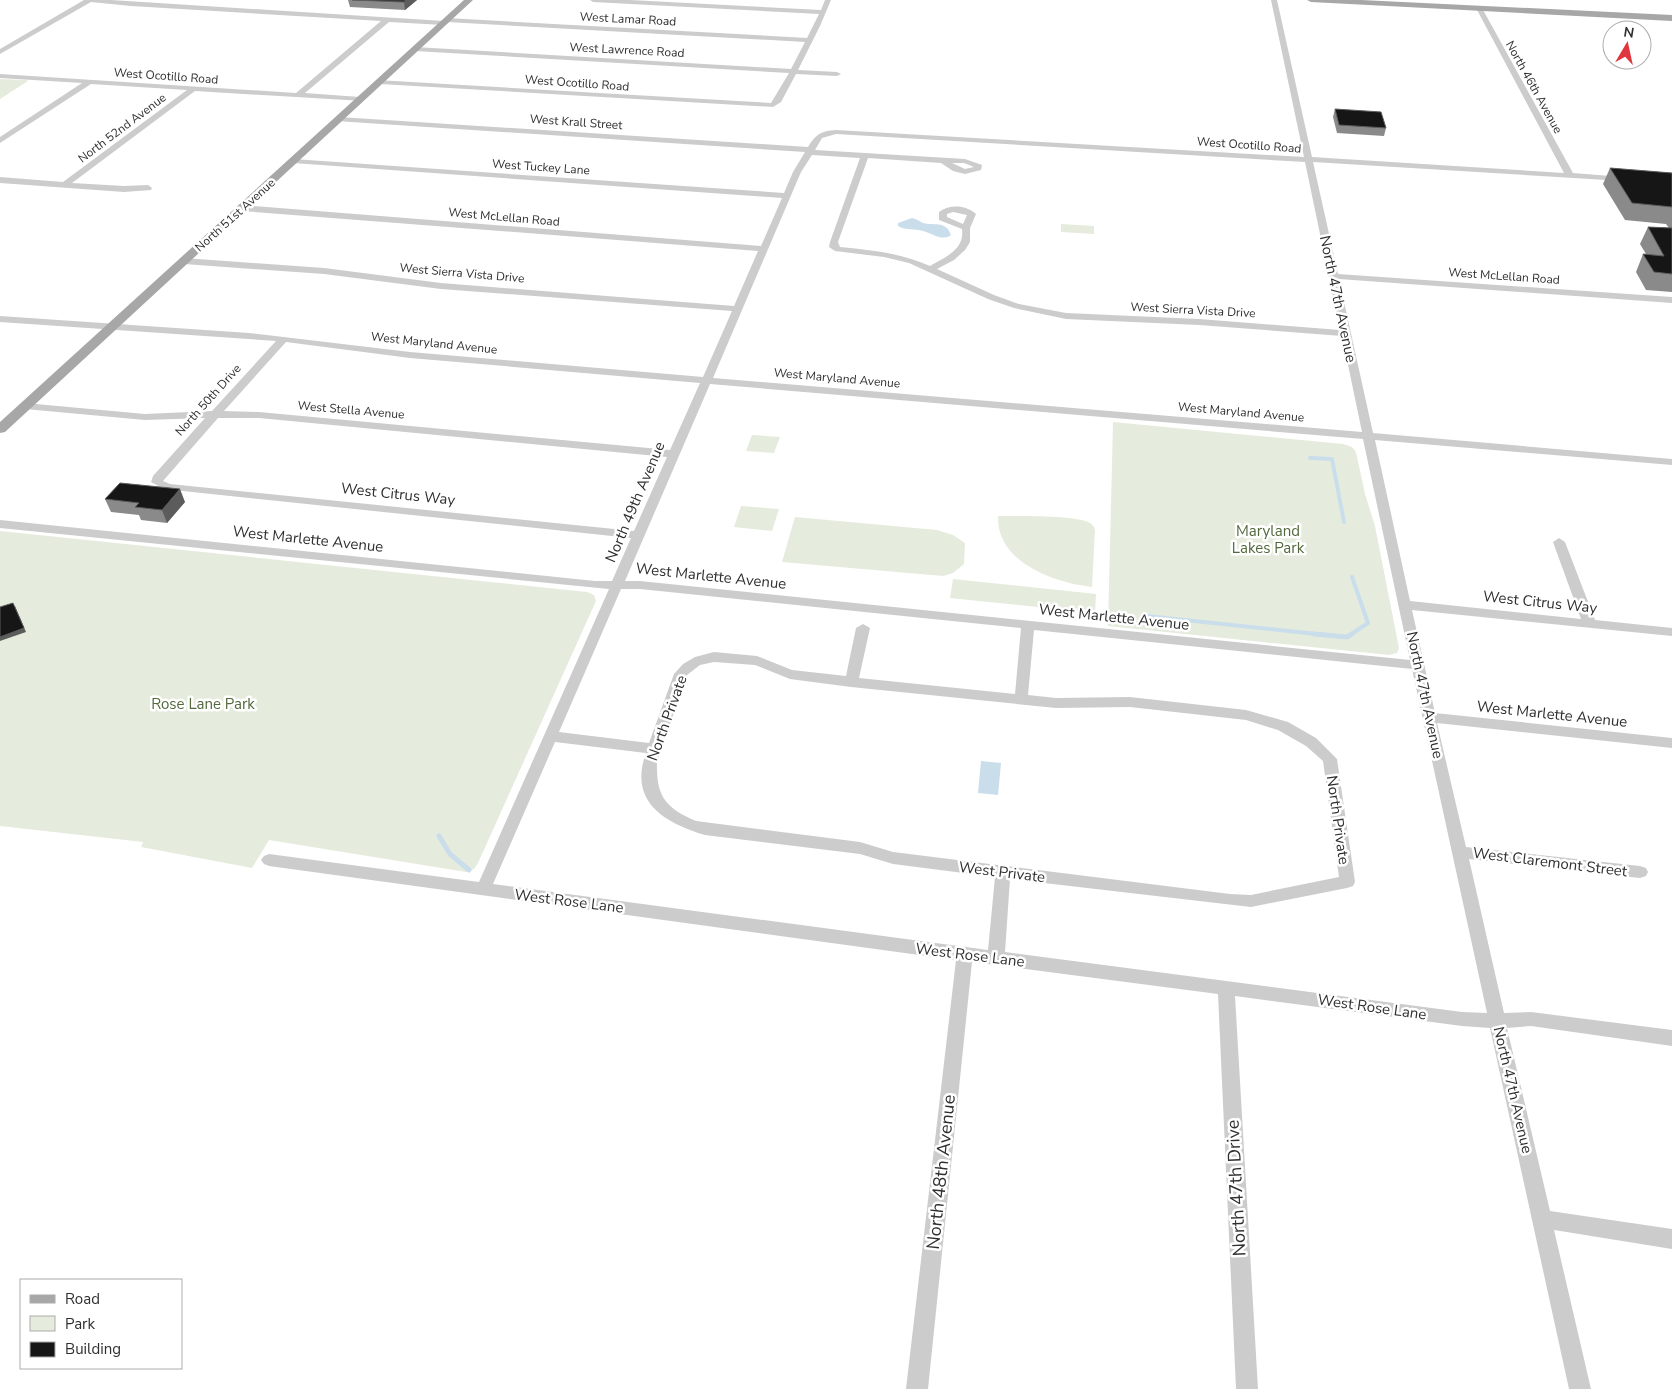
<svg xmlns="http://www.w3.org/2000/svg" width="1672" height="1389" font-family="'Nunito Sans',sans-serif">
  <rect width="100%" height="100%" fill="#fff"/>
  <path fill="#e5ecdd" d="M0,79L26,80L28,81L0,99Z
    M1061,224L1094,226V234L1061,232Z
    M1113,422L1343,444L1352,447L1356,452L1365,494L1375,526L1399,648L1397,653L1389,655L1108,626Z
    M752,435L780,437L774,453L746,451Z
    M741,506L779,509L772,531L734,527Z
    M998,516C1018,516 1072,515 1088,522C1092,524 1094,526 1095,530L1092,587C1054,583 996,562 998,516Z
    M795,517L937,530L953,535L965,543L964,564L953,573L943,576L782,562Z
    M0,531L587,592L594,595L596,601L478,863L474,869L466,872L269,840L252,868L141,847L143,842L0,826Z
    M953,579L1096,594L1095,613L950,598Z"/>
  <path fill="#caddeb" d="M912,218C917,219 919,221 923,223C933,226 946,220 951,235C942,242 932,233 923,231C915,228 906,231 898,226V223Z
    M981,761L1001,763L998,795L978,793Z"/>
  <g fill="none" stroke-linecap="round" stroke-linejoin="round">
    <path stroke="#caddeb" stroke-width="4" d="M1310,458L1332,459L1344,522
      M1142,618L1147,616L1326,635
      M1350,635L1368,623L1352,577"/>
    <path stroke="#caddeb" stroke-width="5" d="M1314,634L1347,637L1352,634
      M439,836L450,854L469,870"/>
    <path fill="#ccc" fill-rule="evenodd" d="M84,0H111L444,21L447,18L807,38L819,14L593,2L590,0H630L821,10L825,0H831L820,26L798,70L837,72L841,74L837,76L796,74L781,102L773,107L380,84H377V80L771,103L789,73L415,51L412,49L415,47L791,69L805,42L447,22L444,25L389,22L305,93L360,97L364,99L363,101L195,91L72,183L124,186L148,185L152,188L151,190L124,192L0,183V177L63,182L187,90L91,84L0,143V137L82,83L0,78V74L296,93L381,21L131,6L91,2L0,54V49Z
      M1271,0H1277L1312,157L1564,173L1476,8L1479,6L1482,8L1573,173L1623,177L1627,179L1623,181L1313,162L1338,274L1672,297V303L1339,279L1373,433L1672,459V465L1375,440L1410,601L1581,619L1553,542L1559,538L1565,542L1595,620L1672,628V636L1412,610L1435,713L1672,738V748L1437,723L1466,847L1640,866L1646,868L1648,872L1646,876L1640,878L1469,859L1504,1013L1531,1012L1672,1030V1046L1531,1026L1507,1028L1550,1211L1672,1229V1249L1554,1230L1591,1389H1569L1490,1028L1462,1026L1235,996L1258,1389H1236L1218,994L972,962L928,1389H906L956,960L269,866L264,864L261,860L264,856L269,854L479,882L609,589L0,528V520L595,581H612L631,538L164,489L151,482L153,476L205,418L145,420L25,409L20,406L25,403L145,414L212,411L276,341L0,322V316L249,333L410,352L703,377L732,311L441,289L324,274L184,264L179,261L184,258L324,268L441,283L734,306L758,251L242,211L238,208L242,205L761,246L782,198L293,163L289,161L293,159L784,193L793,172L805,152L336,121L335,119L339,117L808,147C816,134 821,131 836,130L1304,157ZM836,134L1305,162L1340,330L1199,319L1066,313L1019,304L994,295L937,269L954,260L965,250L970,242V228L976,214C966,205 950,204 939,212V220L962,229C965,250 945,257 930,266C901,253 871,250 840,247L838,242L868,158L941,163L953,171L965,174L981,170L982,165L965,159L815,150L822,138ZM812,155L860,158L830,242L829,247L835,251L884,257L909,263L988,299L1014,308L1066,319L1199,325L1342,336L1362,432L713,378L801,172ZM952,163H964L974,167L965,169ZM953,212L967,215L963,224L947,217V214ZM286,342L410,358L700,383L670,450L259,412L224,411ZM710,384L1363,439L1410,660L640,581H625ZM218,418H259L667,457L634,531L170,484L163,481ZM621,589H640L1021,628L1015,694L859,678L870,628L863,624L856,628L846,676L792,670L757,656L714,652L695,657L683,664L674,674L649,743L559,732ZM1034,630L1412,669L1487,1013L1462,1012L1005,952L1010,879L1251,907L1347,888L1353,886L1355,882L1337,759L1316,738L1288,722L1246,710L1130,697L1056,698L1028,695ZM714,662L755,665L790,679L851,687L1056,708L1130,707L1246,720L1278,730L1306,746L1323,761L1339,877L1251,895L1230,894L893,852L860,842L696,821C665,808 656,796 657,762L687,675L700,665ZM555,742L646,753C628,802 665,823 705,835L860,854L893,864L995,877L988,950L493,884Z"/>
    <path fill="#a7a7a7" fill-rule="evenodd" d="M464,0H473L5,432L0,433V422Z
      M1307,0H1361L1672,15V21L1311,2Z"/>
  </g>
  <path fill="#8a8a8a" d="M348,0H417L405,10L350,7Z
    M1335,109L1386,128L1384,136L1337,133L1333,117Z
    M1610,168L1672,173V292L1646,290L1636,272L1643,254H1646L1640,244L1648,227L1669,228L1666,224L1625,220L1603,184Z
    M105,499L185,502L167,523L141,520L139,515L111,512Z"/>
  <path fill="#5c5c5c" d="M406,0H417L405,10L404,2Z
    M180,489L185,502L167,523L162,510Z
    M15,606L26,632L0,641V637Z"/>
  <path fill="#161616" stroke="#5c5c5c" d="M352,0H406L404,2Z
    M1335,109L1381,112L1386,128L1339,125Z
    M1610,168L1672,173V207L1632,203Z
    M1648,227L1672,228V274L1654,272L1643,254L1664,256Z
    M120,483L180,489L162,510L135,507L139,503L105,499Z
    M13,603L24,628L0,637V607Z"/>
  <g text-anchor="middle" stroke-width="5" stroke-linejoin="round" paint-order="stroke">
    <g font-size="12" fill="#2f2f2f" stroke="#fff">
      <text transform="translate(628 19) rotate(3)" y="4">West Lamar Road</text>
      <text transform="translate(627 50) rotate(3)" y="4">West Lawrence Road</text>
      <text transform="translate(166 76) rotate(4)" y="4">West Ocotillo Road</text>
      <text transform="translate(577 83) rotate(4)" y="4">West Ocotillo Road</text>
      <text transform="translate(1534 87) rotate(61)" y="4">North 46th Avenue</text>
      <text transform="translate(576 122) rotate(4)" y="4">West Krall Street</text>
      <text transform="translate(122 128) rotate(-37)" y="4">North 52nd Avenue</text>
      <text transform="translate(1249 145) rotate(4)" y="4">West Ocotillo Road</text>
      <text transform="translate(541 167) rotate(4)" y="4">West Tuckey Lane</text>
      <text transform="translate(235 215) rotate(-42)" y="4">North 51st Avenue</text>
      <text transform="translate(504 217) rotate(5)" y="4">West McLellan Road</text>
      <text transform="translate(462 273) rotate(5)" y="4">West Sierra Vista Drive</text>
      <text transform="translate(1504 276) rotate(4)" y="4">West McLellan Road</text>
      <text transform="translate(1193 310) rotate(3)" y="4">West Sierra Vista Drive</text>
      <text transform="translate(434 343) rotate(6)" y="4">West Maryland Avenue</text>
      <text transform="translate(837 378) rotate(5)" y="4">West Maryland Avenue</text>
      <text transform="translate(208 400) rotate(-48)" y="4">North 50th Drive</text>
      <text transform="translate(351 410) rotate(5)" y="4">West Stella Avenue</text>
      <text transform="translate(1241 412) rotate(5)" y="4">West Maryland Avenue</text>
    </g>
    <g font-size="15" fill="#2f2f2f" stroke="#fff">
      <text transform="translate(1338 299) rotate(78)" y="5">North 47th Avenue</text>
      <text transform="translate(398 494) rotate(6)" y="5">West Citrus Way</text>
      <text transform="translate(635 502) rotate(-67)" y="5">North 49th Avenue</text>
      <text transform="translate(308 539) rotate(6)" y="5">West Marlette Avenue</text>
      <text transform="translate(711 576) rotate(6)" y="5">West Marlette Avenue</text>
      <text transform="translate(1540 602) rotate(6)" y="5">West Citrus Way</text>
      <text transform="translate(1114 617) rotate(6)" y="5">West Marlette Avenue</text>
      <text transform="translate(1425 695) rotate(78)" y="5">North 47th Avenue</text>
      <text transform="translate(1552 714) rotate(6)" y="5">West Marlette Avenue</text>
      <text transform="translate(667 718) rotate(-70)" y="5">North Private</text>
      <text transform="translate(1338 820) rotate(82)" y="5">North Private</text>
      <text transform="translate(1550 862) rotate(7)" y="5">West Claremont Street</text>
      <text transform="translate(1002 872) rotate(7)" y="5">West Private</text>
      <text transform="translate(569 901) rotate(7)" y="5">West Rose Lane</text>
      <text transform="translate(970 955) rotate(7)" y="5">West Rose Lane</text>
      <text transform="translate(1372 1007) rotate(8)" y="5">West Rose Lane</text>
      <text transform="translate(1513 1090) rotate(77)" y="5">North 47th Avenue</text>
    </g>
    <g font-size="15" fill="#51693d" stroke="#fff">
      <text x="1268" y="536">Maryland<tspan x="1268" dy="17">Lakes Park</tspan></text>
      <text x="203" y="709">Rose Lane Park</text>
    </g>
    <g font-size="18" fill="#2f2f2f" stroke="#fff">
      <text transform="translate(941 1172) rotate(-84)" y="6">North 48th Avenue</text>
      <text transform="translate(1236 1188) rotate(-93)" y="6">North 47th Drive</text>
    </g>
  </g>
  <rect x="20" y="1279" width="162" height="90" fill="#ffffff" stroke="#acacac"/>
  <rect x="30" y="1295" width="25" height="8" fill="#a7a7a7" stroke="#acacac"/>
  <text x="65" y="1304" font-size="15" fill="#2f2f2f">Road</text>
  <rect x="30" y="1316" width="25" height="15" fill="#e5ecdd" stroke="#acacac"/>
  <text x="65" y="1329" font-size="15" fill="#2f2f2f">Park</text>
  <rect x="30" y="1342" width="25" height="15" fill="#161616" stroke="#acacac"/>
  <text x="65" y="1354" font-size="15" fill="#2f2f2f">Building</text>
  <g transform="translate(1627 45) rotate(9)"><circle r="24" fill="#ffffff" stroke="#acacac"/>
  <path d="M0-4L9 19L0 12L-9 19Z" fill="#e0373e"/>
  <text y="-8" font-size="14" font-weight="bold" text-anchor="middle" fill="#2f2f2f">N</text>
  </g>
</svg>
